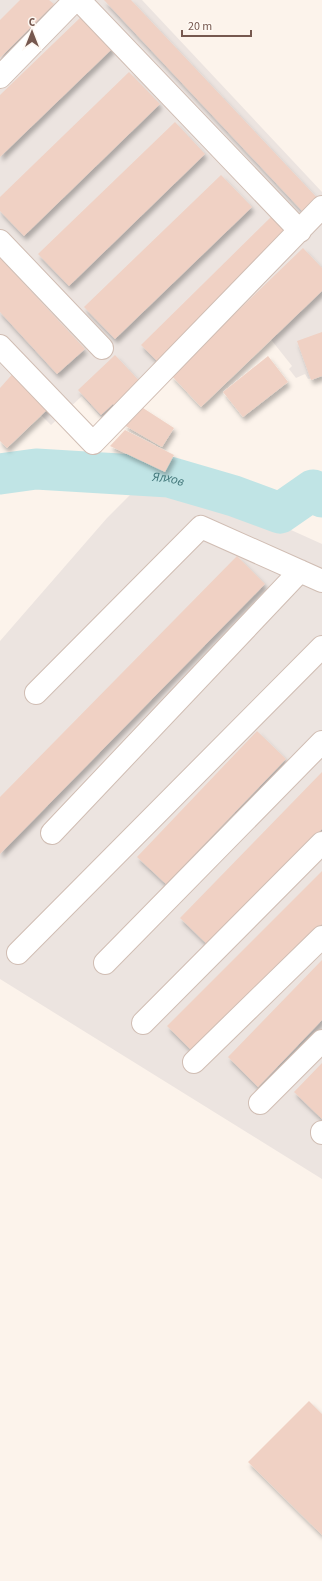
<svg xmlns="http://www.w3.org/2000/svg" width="322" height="1581" font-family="'Source Sans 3',sans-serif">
  <defs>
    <filter id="shadow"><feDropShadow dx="2.5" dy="4.5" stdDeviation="2" flood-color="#0004"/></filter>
  </defs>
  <rect width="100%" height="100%" fill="#fcf3eb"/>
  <path fill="#ece4e0" d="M0,0H142L322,192V375L308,379L305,374L296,378L289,369L292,366L269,337L172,368L102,418L82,396L51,425L41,415L0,436Z
    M156,469L322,544V1179L0,979V641L107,518Z"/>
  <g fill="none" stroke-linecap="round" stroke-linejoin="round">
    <path stroke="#c0e4e5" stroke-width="41" id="s1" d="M0,474L36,469L169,477L234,496L280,513L313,490L322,497"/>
  </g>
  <path fill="#f0d1c4" filter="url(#shadow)" d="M20,0H49L54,4L0,58V20Z
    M104,0H131L320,201L305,214Z
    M82,16L113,48L0,157V95Z
    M129,72L160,104L24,236L0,211V197Z
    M175,122L205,154L69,286L38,254Z
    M221,175L252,207L115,339L84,307Z
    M271,217L289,236L160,364L141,345Z
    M303,248L322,268V291L201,407L171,375Z
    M0,258L85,349L57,374L0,312Z
    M322,332V376L311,380L297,341Z
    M115,355L145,387L120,411L113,404L101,415L78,390Z
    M268,356L288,382L243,417L223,392Z
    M17,369L52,405L7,448L0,441V388Z
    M143,408L174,428L162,447L124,425Z
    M125,430L174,455L165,472L110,446Z
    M237,556L265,584L0,854V797Z
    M257,731L286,759L166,884L137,857Z
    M322,772V829L209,946L180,918Z
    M322,871V924L193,1052L167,1026Z
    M322,960V1020L258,1087L228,1057Z
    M322,1063V1119L294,1092Z
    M309,1401L322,1414V1535L248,1462Z"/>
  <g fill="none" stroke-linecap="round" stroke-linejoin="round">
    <g stroke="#d0bdb3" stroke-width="24">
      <path id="minor" d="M79,0L300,231
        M0,77L75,0
        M0,241L102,348
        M0,346L93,443L322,207
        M36,693L201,527L322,581
        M52,833L300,571
        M18,953L322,647
        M105,963L322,742
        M143,1023L322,843
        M194,1062L322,937
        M260,1103L322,1041
        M322,1133V1132"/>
    </g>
    <use href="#minor" stroke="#fff" stroke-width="22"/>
  </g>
  <g text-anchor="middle" stroke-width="4" stroke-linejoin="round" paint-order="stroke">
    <g font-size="13" font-style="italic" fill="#42777a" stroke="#fef8f2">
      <text dy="5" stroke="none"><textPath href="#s1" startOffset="169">Ялхов</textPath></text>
    </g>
  </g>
  <g transform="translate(32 32)" stroke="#fef8f2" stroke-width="3" paint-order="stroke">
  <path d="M0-3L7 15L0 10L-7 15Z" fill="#76584f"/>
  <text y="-6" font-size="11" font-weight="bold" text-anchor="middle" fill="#76584f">С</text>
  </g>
  <path d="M182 30v6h69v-6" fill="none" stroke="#76584f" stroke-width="2"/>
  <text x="188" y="30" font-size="12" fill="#76584f" stroke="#fef8f2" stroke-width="3" paint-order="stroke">20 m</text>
</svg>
